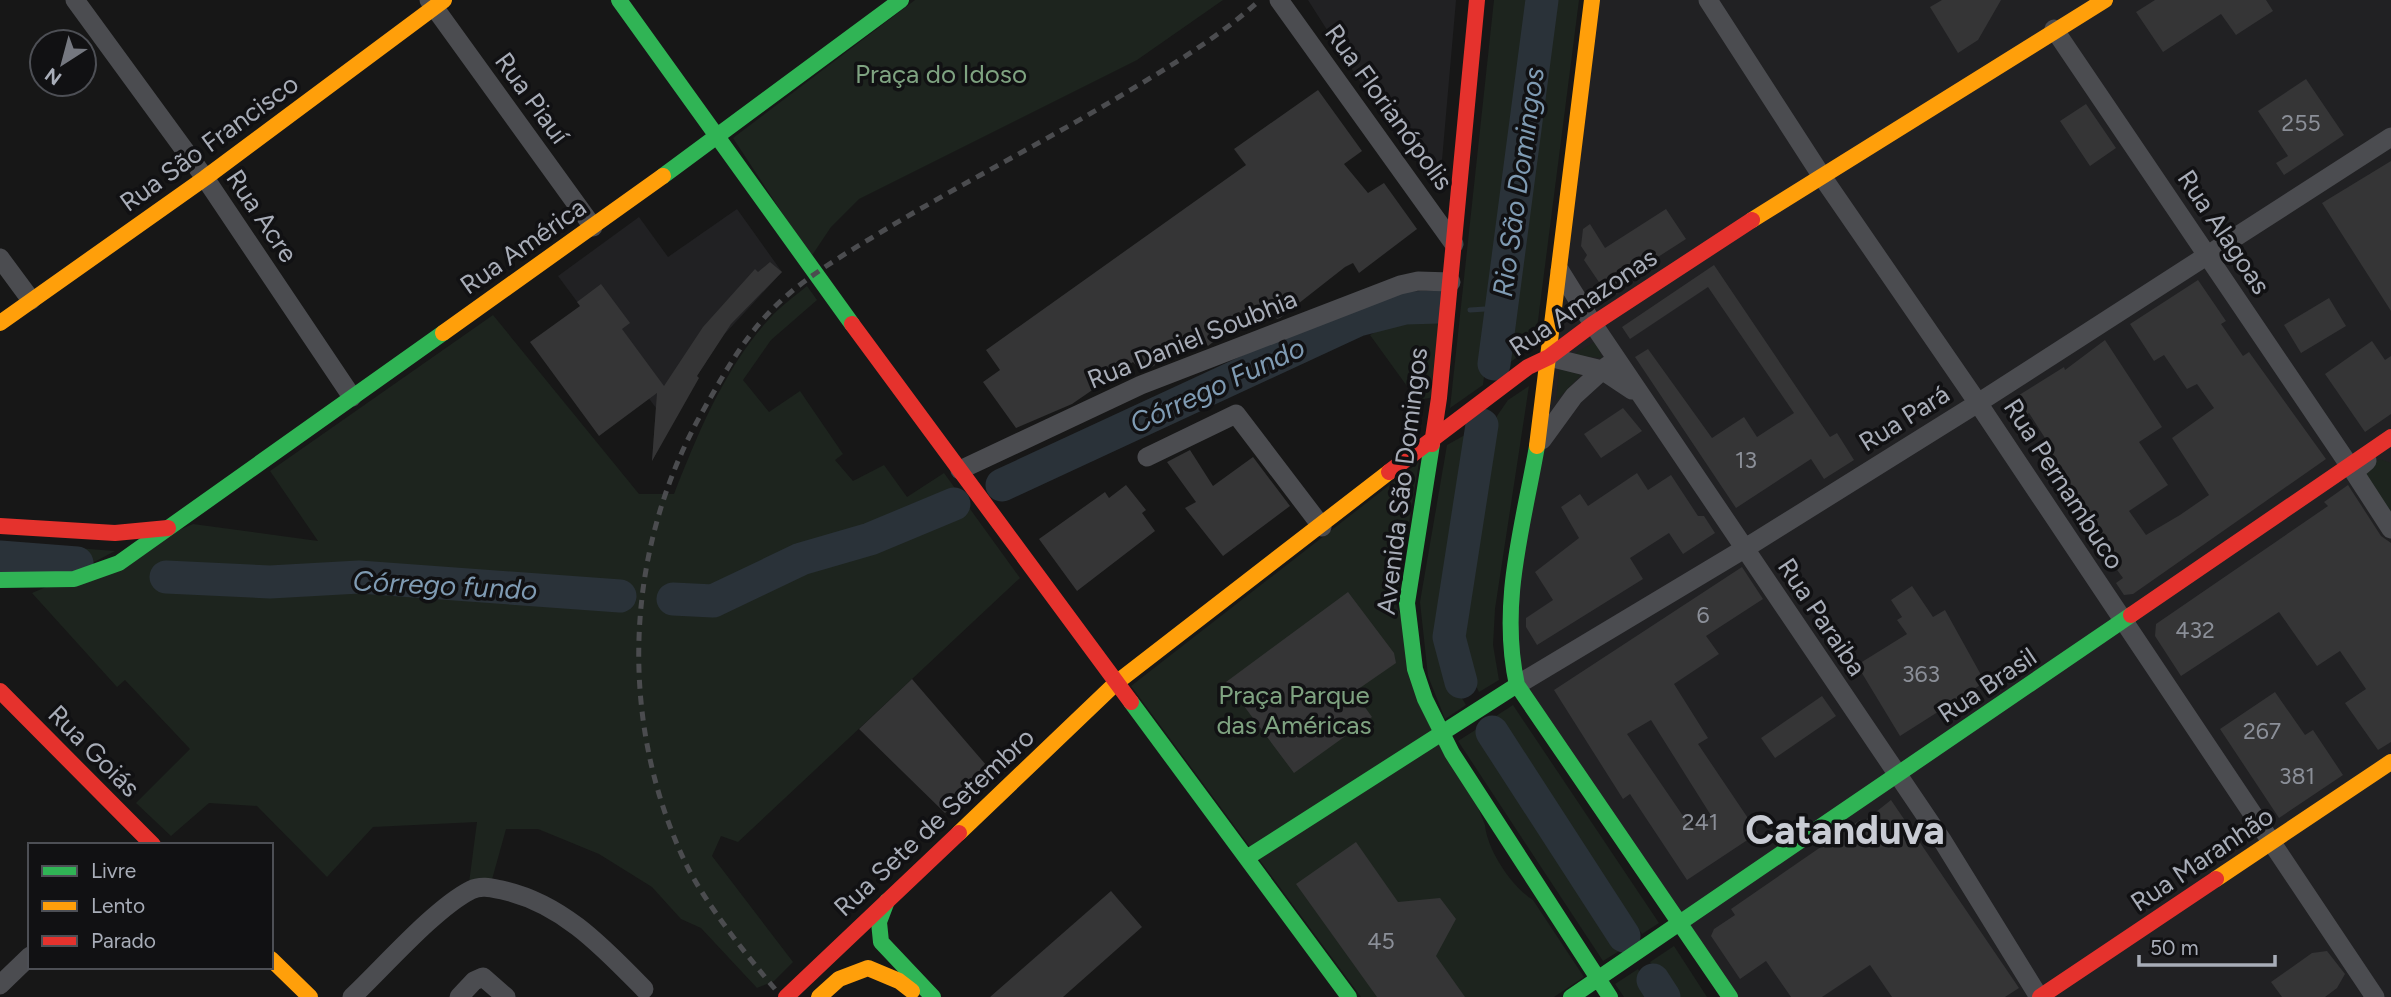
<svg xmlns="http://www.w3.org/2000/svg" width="2391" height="997" font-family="Figtree,sans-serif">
  <rect width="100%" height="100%" fill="#171717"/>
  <path fill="#212123" d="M1308,0H1456L1441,172L1425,171L1378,110Z
    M1597,0H2391V997H1722L1519,681L1515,604Z
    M737,209L782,272L721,338L697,376L652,461L656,408L558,276L639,217L668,257Z"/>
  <path fill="#1d241e" d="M915,0H1223L1137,60L859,199L831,227L811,257L733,138Z
    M1494,0H1531L1483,385L1450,408Z
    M1549,0H1579L1535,344L1501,369Z
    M807,286L817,300L771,340L743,380L769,412L800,391L843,454L835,460L853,481L884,465L907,497L944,473L1020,578L738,842L721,836L712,856L793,962L774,981L757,988L701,928L681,919L652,887L599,854L538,829H506L491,883H469L477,822L373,827L327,877L257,806L209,803L171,836L136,803L190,749L125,680L117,687L32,593L193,524L318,541L270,471L493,315L639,494H674C698,433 725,367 770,318C781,306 795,296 807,286Z
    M1431,318L1444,322L1436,397L1417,400L1370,335L1386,326Z
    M1596,341L1602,358L1572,355Z
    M1559,369L1581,375L1556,401Z
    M1529,386L1495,609L1493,645L1499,680L1479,692L1468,670L1462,642L1464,605L1497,416L1508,400Z
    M1472,431L1439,636L1445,669L1466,705L1445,719L1428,676L1420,602L1447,445Z
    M2380,459L2391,463V526L2356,472Z
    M1419,462L1396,604L1485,825C1487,850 1512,887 1533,900L1584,977L1554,997H1361L1131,686Z
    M0,542L115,551L81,569L0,567Z
    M1513,705L1659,923L1642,934L1496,716Z
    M1480,727L1624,948L1603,961L1458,741Z
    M1674,946L1707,997H1673L1650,962Z
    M1638,969L1656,997H1624L1615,984Z"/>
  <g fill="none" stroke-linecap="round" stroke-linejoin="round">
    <path stroke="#2a3239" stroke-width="5" d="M1470,310L1501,308"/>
    <path stroke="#2a3239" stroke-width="33" d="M1494,364L1542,0
      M1002,485L1358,320L1405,308L1439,307
      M0,557L77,563
      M166,577L270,582L359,577L620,596
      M673,599L713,601L801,559L870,539L954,504
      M1461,682L1449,637L1482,425
      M1492,732L1624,936
      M1653,980L1664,997"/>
  </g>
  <path fill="#353536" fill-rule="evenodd" d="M1942,0H2001L1978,40L1958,53L1930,7Z
    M2155,0H2266L2273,11L2236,35L2221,14L2163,52L2136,12Z
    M2306,79L2344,135L2284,175L2276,163L2288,156L2258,111Z
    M1318,90L1362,151L1344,164L1368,193L1384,183L1417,229L1359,273L1353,263L1345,267L1280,318L1277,319L1264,302L1208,346L1198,333L1151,368L1142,372L1133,362L1072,404L1016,428L983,382L1000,370L986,350L1246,165L1234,149Z
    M2086,104L2116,148L2090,166L2060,121Z
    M2391,161V311L2322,203Z
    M1666,209L1686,239L1605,291L1584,260L1587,255L1581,246L1583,229L1590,224L1605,248Z
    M770,262L782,272L731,324L697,376L699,378L652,461L657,393L599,436L530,342L580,306L577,302L601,284L630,323L622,329L664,386L703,327L755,269L758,272Z
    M1714,265L1830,437L1837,433L1854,460L1824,479L1811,459L1736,508L1635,357L1648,349L1712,438L1744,417L1757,437L1794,413L1708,287L1630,339L1622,327Z
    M2198,280L2226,321L2221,324L2243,356L2249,352L2326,459L2133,594L2124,595L2116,583L2123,578L2101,548L2105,546L2062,482L2058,485L2039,458L2052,449L2029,413L2022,418L2008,402L2064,367L2065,370L2105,340L2162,427L2139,442L2168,485L2129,511L2146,535L2180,515L2209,495L2172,438L2214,408L2197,384L2187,389L2164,355L2154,361L2130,324Z
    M2329,298L2346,326L2301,353L2284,325Z
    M2372,341L2385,360L2391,356V414L2365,432L2325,374Z
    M1623,408L1642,431L1601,458L1584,434Z
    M1190,450L1213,486L1253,457L1290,506L1223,556L1185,508L1196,502L1167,462Z
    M1637,473L1648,490L1671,475L1698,516H1704L1715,533L1683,554L1669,533L1630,558L1643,579L1537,645L1526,627V618L1553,600L1535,572L1579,538L1561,507L1580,494L1588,506Z
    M1126,485L1146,510L1142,513L1155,531L1077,591L1039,539L1105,492L1109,498Z
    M2348,485L2381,536L2391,543V742L2378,750L2345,703L2366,689L2340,651L2317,666L2279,612L2181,676L2155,636L2156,624L2328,506L2324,502Z
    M1742,567L1763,599L1706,636L1719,654L1674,684L1708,738L1698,744L1758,833L1687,880L1630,794L1623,799L1554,690ZM1651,720L1712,817L1692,829L1627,734Z
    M1912,586L1933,617L1945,610L1985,682L1900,736L1857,665L1907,634L1897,620L1902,617L1891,600Z
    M1348,592L1394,653L1396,663L1354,692L1372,717L1294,773L1226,682Z
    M912,679L993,773L945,813L859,729Z
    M2275,692L2305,735L2313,730L2343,775L2279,818L2220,729Z
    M1822,696L1836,716L1775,758L1761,738Z
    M1891,800L2019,988L2005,997H1892L1870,965L1822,997H1791L1766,961L1740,979L1711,936L1714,929L1735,915L1731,909L1860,820L1862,823Z
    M1356,842L1398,902L1440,898L1456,919L1436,956L1465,997H1377L1296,884Z
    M1111,891L1142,927L1063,997H990Z
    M2327,951L2345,974L2337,988L2325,997H2282L2271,982L2312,953Z"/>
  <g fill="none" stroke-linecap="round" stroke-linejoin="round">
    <path stroke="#4b4c50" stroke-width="19" d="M75,0L205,178L352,397
      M429,0L593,227
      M1279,0L1454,244
      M1708,0L1821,175L1978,403L2375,997
      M2054,29L2349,465
      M0,258L31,300
      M1560,271L1593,324L1942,840L2039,997
      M1549,357L1602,370L1632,390
      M1542,440L1574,396L1607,366
      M1147,457L1236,414L1322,527
      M2367,461L2354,472L2391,529
      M960,470L1141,385L1400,285L1418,281L1451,282
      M1517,685L1744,549L1978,403L2391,137
      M0,985L30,956
      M352,997C383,968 435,908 471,890C481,885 492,888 502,890C562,903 603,947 644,989
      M459,997L474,981L483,977L506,997"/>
    <path stroke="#30b455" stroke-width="16" d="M619,0L852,324
      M663,176L901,0
      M1432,444L1407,603L1415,669L1425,699L1452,753L1610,997
      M1537,446C1523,527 1499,603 1517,685L1730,997
      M0,580L74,579L119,563L443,333
      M1131,702L1349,997
      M1248,857L1517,685
      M887,901L879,922L881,942L933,997
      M1571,997L2131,615"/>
    <path stroke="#ff9f0a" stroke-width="16" d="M1752,220L2105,0
      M0,323L205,178L444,0
      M443,333L663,176
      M1537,446L1592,0
      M959,833L1116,683L1389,472
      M2216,879L2391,762
      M271,959L310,997
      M819,997L839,979L868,968L899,981L912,991"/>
    <path stroke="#e5322d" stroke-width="16" d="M852,324L1131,702
      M1432,444L1439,398L1477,0
      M1389,472L1528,367L1549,357L1593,324L1752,220
      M0,526L115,533L168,528
      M2131,615L2391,437
      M0,691L153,845
      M786,997L959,833
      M2040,997L2216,879"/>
    <path stroke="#4b4c4f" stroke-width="5" stroke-dasharray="9 7" stroke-linecap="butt" d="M775,989C747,956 705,903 686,864C617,720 624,548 704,409C729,365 751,325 791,292C821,267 857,247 891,226C965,182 1043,142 1117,98C1167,68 1217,39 1260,0"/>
  </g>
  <g text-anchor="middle" stroke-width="7" stroke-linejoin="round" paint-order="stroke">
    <g font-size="23" fill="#8b8f98">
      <text x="2301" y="131">255</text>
      <text x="1746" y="468">13</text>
      <text x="1703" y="623">6</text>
      <text x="2195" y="638">432</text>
      <text x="1921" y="682">363</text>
      <text x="2262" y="739">267</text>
      <text x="2297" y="784">381</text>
      <text x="1700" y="830">241</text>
      <text x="1381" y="949">45</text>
    </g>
    <g font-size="26" fill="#7fa381" stroke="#111113">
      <text x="941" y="83">Praça do Idoso</text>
      <text x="1294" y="704">Praça Parque<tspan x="1294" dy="30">das Américas</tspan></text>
    </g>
    <g font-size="26" fill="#a8adb8" stroke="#111113">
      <text transform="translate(532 98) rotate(54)" y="9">Rua Piauí</text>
      <text transform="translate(1389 107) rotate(54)" y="9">Rua Florianópolis</text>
      <text transform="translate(209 143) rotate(-36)" y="9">Rua São Francisco</text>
      <text transform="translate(262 216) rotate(56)" y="9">Rua Acre</text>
      <text transform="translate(2224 232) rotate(56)" y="9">Rua Alagoas</text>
      <text transform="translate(523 246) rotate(-35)" y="9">Rua América</text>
      <text transform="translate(1583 302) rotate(-34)" y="9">Rua Amazonas</text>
      <text transform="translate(1192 339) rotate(-22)" y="9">Rua Daniel Soubhia</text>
      <text transform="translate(1904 418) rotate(-32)" y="9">Rua Pará</text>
      <text transform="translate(1402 481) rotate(-83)" y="9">Avenida São Domingos</text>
      <text transform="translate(2064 484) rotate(57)" y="9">Rua Pernambuco</text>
      <text transform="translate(1822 617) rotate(56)" y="9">Rua Paraiba</text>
      <text transform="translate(1987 685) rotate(-34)" y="9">Rua Brasil</text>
      <text transform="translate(94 751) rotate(45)" y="9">Rua Goiás</text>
      <text transform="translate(934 822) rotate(-43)" y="9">Rua Sete de Setembro</text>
      <text transform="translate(2202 859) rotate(-34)" y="9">Rua Maranhão</text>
    </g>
    <g font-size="28" font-style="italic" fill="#7f9bb3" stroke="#111113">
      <text transform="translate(1518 182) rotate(-82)" y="10">Rio São Domingos</text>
      <text transform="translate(1217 385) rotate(-25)" y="10">Córrego Fundo</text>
      <text transform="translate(445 585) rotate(3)" y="10">Córrego fundo</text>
    </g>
    <g font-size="40" font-weight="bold" fill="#c9ccd4" stroke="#111113">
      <text x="1845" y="844">Catanduva</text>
    </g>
  </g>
  <rect x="28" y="843" width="245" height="126" fill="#111113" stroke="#4d4f55" stroke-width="2"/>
  <rect x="42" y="866" width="35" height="10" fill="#30b455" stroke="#4d4f55" stroke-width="2"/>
  <text x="91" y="878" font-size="21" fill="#a8adb8">Livre</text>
  <rect x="42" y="901" width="35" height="10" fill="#ff9f0a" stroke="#4d4f55" stroke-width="2"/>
  <text x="91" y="913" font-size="21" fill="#a8adb8">Lento</text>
  <rect x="42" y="936" width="35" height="10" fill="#e5322d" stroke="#4d4f55" stroke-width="2"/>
  <text x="91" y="948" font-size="21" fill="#a8adb8">Parado</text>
  <g transform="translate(63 63) rotate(216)"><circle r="33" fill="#111113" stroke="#4d4f55" stroke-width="2"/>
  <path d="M0-5L12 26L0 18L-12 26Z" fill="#757880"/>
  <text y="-10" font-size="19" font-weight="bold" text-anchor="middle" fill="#a8adb8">N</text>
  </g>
  <path d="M2139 955v10h136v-10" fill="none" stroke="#a8adb8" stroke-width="3.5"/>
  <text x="2150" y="955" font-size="21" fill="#a8adb8" stroke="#111113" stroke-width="5" paint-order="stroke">50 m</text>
</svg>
